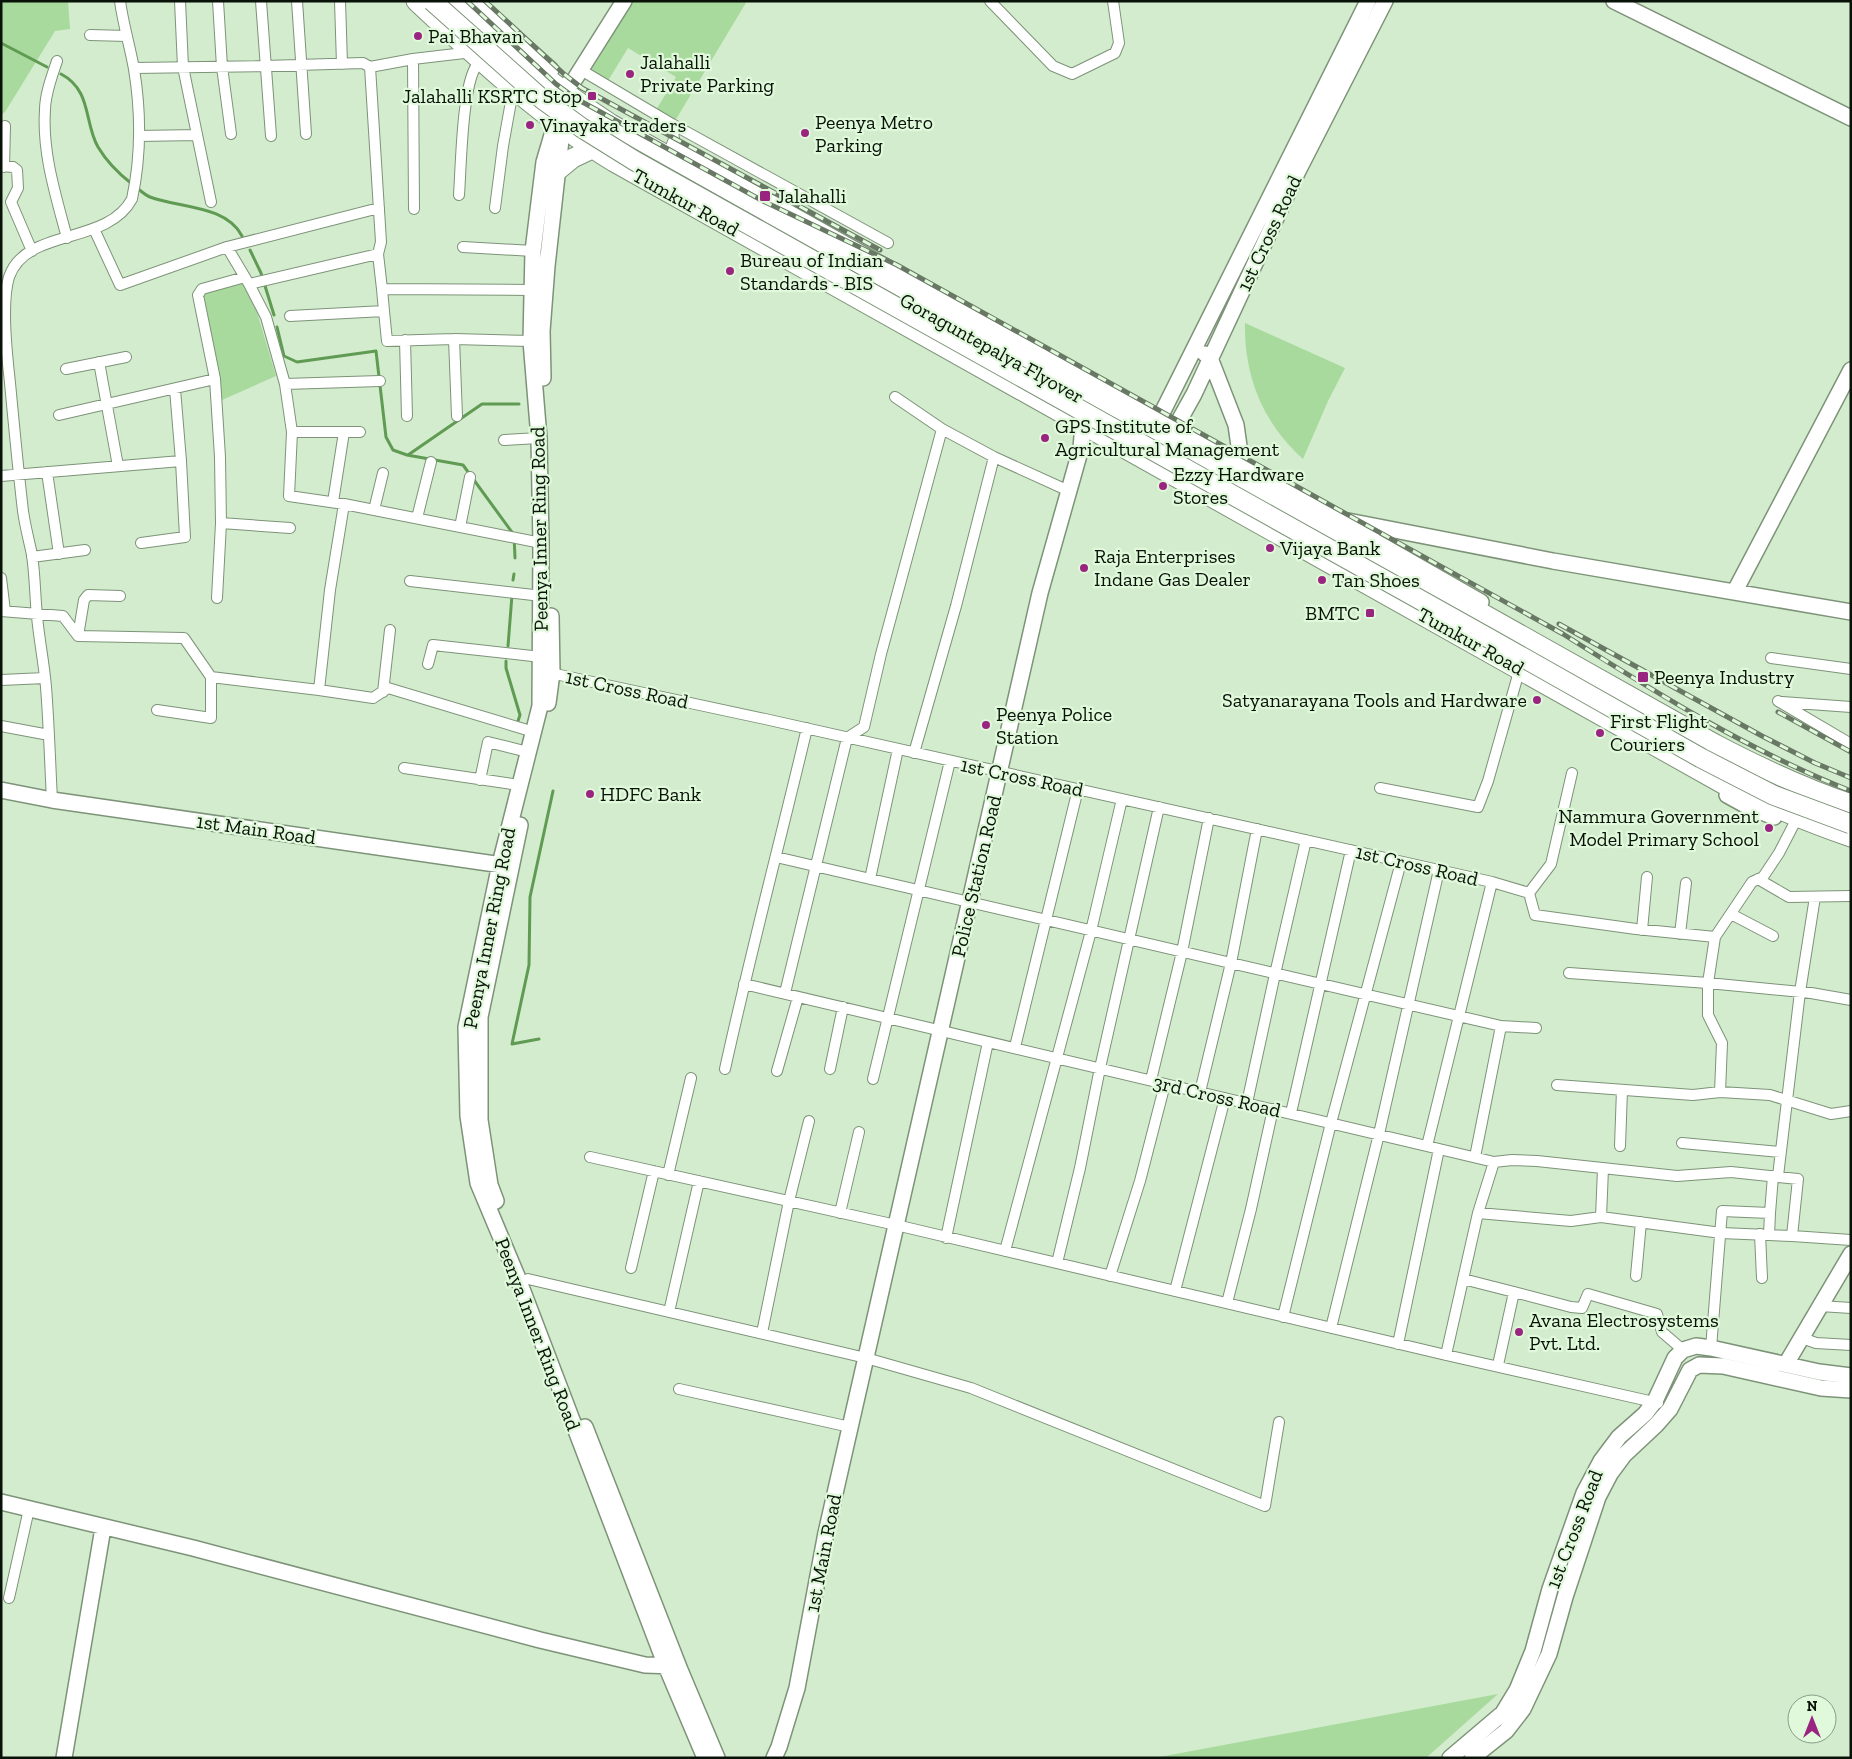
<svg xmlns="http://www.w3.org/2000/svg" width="1852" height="1759" font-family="'Zilla Slab',serif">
  <rect width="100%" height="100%" fill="#d3ecce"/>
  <path fill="#a8da9d" d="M1,1H68L70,29L55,31L5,112L1,115Z
    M633,1H747L672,126L653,115L676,77L628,48L606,84L589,74Z
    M246,275L276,376L222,400L219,376L199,287Z
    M1245,323L1345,368L1328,401L1303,459C1263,423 1244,377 1245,323Z
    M1498,1694L1426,1758H1154Z"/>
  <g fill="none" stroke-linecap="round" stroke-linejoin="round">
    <path stroke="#609b53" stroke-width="3" d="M1,43L47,67
      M61,74C92,90 84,123 98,147C107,162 119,174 132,184
      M137,188C141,191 145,195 150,197C179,208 226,205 242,236
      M250,250L261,273L274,315
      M277,327L284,356L297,362L376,351L386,437L393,450L407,455L463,465L514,535L515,558
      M408,455L482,404H519
      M513,580L514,574
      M508,646L512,595
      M506,661V668L520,715L518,721
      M539,1039L512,1044L529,965L530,897L553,791"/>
    <g stroke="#7d9378" stroke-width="12">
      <path id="street" d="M180,1L183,67L211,202
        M218,1L222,67L231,134
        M261,1L271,136
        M297,1L306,134
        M340,1L342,64
        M990,1L1053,66L1072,74L1115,53L1119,43L1113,1
        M90,35L127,36
        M413,59L414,209
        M57,61C52,76 45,94 45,110C42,153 56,196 67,238
        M370,67L381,242L378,254L382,289L531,290
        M134,68L265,66L363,63L370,67L413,59L464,53
        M581,70L672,124L674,139L671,147
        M672,124L888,243
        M139,136L197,135
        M1,166L13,167L17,170L18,188L11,202L32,251
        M4,167L5,126
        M459,195C461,168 462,84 477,65
        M495,208L503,146L512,96
        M94,229L120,285L227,247L379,208
        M227,247L249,284L378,254
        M463,247L533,251
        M249,284L266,317L285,384L292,432L289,496L344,504L541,543
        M382,289L384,311
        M290,316L384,311L387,341L454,339L531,341
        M454,339L457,416
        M405,340L407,416
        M99,362L118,466
        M66,369L126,357
        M215,379L198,295L202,289L245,277
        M285,384L380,381
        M895,397L942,429
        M59,415L215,379L220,457L221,523L217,598
        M292,432H360
        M504,440L539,438
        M47,472L59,554
        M1,476L181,461
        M333,502L344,432
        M344,504L330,590L319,690L373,698L388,688L534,732
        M374,510L383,473
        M417,518L431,462
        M221,523L290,528
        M460,527L470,477
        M141,543L185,537L181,461L175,389
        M32,557L85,550
        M1,578L5,611
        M410,581L542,596
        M1,611L63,616L78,636L184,638L211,677V718L157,710
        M78,636L84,600L88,595L120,596
        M1771,658L1851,669
        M428,664L433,645L541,657
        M546,672L765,719L1492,882L1529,893
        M211,677L319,690
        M1,680L45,678
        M383,692L390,630
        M1778,701L1851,744
        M1782,702L1851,707
        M1,726L49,735
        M914,753L956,606L994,457
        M404,768L519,785
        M1572,773L1551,864L1529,893L1535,915L1636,929L1715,937
        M480,780L488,742L528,752
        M1380,788L1478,807L1488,781L1518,675
        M52,800C50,762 49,725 46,687C44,663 39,639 37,616C35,596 35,575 32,555C29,540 25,526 23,511C18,468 14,426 10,383C7,356 1,303 9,277C26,227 107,246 132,199C141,157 141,112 134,69C130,46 123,24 120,1
        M776,857L1501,1026L1536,1028
        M870,879L898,749
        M1758,879L1789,897L1851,896
        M1731,914L1773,936
        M1642,930L1647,877
        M1680,934L1686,883
        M1569,973L1708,983L1715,937L1752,882L1763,877L1779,853L1794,824
        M744,984L1494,1162L1512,1160L1537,1161L1677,1176L1731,1172L1798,1179L1792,1236L1851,1240
        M785,993L847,738L864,727L881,654L942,429L994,457L1069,491
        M1015,1047L1078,789
        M725,1069C750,955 780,842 807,728
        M830,1069L843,1007
        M777,1071L798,997
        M873,1079L950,761
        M1151,1080L1182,952L1209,818
        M1557,1085L1693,1095L1720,1092L1722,1043L1708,1015V983L1811,993L1851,1000
        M1200,1092L1231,963L1257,829
        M1720,1092L1770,1095L1831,1114L1851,1111
        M1247,1103L1275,974L1306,840
        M1291,1113L1351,850
        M1682,1143L1781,1152
        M1427,1146L1492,882
        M1620,1146L1622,1090
        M590,1157L896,1225L1446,1355L1658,1403
        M1475,1157L1501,1026
        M668,1175L691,1078
        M1778,1176L1800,992L1815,897
        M840,1213L859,1132
        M1478,1213L1571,1221L1601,1217L1721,1233L1792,1236
        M1770,1213L1773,1176
        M1601,1217L1603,1169
        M1760,1234L1762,1278
        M946,1238L988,1042
        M1005,1251L1091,931L1122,799
        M1057,1263L1080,1168L1100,1068L1159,807
        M631,1268L654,1171
        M1110,1276L1140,1181L1165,1084
        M1636,1276L1641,1222
        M528,1279L866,1358L971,1388L1265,1506L1279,1422
        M1463,1279L1514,1292
        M1175,1291L1225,1098
        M1227,1303L1251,1209L1273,1109
        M1820,1306L1851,1308
        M669,1312L699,1181
        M1283,1317L1331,1123L1401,862
        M1331,1328L1379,1134L1439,870
        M762,1333L789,1201L809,1121
        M1802,1338L1816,1343L1851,1345
        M1398,1344L1439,1149
        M1711,1348L1722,1211L1770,1213L1769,1235
        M1446,1355L1478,1213L1494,1162
        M1498,1365L1514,1292L1571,1307L1582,1308L1588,1294L1657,1314L1662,1332L1683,1350
        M679,1389L850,1427
        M9,1598L29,1509"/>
    </g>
    <g stroke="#7d9378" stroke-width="18">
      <path id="secondary" d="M474,1L551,70
        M1614,1L1851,118
        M573,82L624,1
        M567,84L544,162L533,251L531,341L539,438L541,543L540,706L500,864L466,1027L468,1116L478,1183L517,1276L666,1666L705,1758
        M677,150L1336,519L1481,602
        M1205,354L1210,358L1236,425L1242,467
        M543,378L542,331L547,266L563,122
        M1154,429L1368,1
        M1170,437L1194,394L1298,171L1385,1
        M1348,521L1553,561L1851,612
        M1735,591L1851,370
        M548,703L552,673L551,616
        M1,790L52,800L509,866
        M1727,795L1747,806L1774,817
        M496,1201L490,1185L480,1120V1017L520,825
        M1786,1364L1851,1254
        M585,1427L680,1670L717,1758
        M1,1502L193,1548L540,1640L645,1665L674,1666
        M64,1758L103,1528
        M774,1758L779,1747L797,1688L826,1533L1040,593L1081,448L1083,425L1088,417
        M1450,1758L1503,1713L1517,1690L1533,1651L1550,1589L1584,1493L1601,1461L1619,1437L1645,1414L1655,1401L1675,1358L1683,1350L1696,1346L1711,1348L1819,1372L1851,1376
        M1472,1758L1506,1731L1523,1709L1549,1654L1565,1597L1598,1497L1610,1474L1624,1455L1656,1425L1670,1409L1690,1370L1699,1365L1723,1366L1821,1388L1851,1390"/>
    </g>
    <g stroke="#7d9378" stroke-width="21">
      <path id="highway" d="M416,1C478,59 541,118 614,162L1723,784C1765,804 1807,822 1851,837
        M458,1C508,47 554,87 611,124L1715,744C1759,767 1803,788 1851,804
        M556,172L573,158L592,149"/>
    </g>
    <use href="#street" stroke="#fff" stroke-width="10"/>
    <use href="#secondary" stroke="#fff" stroke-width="15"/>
    <use href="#highway" stroke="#fff" stroke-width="19"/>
    <g stroke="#687865" stroke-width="5">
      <path id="rail" d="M467,1L556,84L575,98L763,201L897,265L1563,634C1655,692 1749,751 1851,791
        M485,1L564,74L582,88L880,250
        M1559,624L1762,736L1815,763L1851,778
        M1778,712L1851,752"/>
    </g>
    <use href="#rail" stroke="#e0f9db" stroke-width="3" stroke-dasharray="9" stroke-linecap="butt"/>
    <g stroke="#7d9378" stroke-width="21" stroke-linecap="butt">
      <path id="highway-bridge" d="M432,1L542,99L582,128L635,161L1485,636L1701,758L1773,795L1851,824"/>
    </g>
    <use href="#highway-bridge" stroke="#fff" stroke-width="19"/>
  </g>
  <g fill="#9a2580" stroke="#e0f9db" stroke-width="2">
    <circle cx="418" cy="36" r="5"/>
    <circle cx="630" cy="74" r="5"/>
    <rect x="587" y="91" width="10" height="10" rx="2.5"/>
    <circle cx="530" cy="125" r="5"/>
    <circle cx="805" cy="133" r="5"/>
    <rect x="759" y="190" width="12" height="12" rx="2.5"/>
    <circle cx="730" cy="271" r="5"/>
    <circle cx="1045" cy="438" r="5"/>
    <circle cx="1163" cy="486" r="5"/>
    <circle cx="1270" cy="548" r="5"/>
    <circle cx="1084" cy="568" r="5"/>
    <circle cx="1322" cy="580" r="5"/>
    <rect x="1365" y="608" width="10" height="10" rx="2.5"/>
    <rect x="1637" y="671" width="12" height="12" rx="2.5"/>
    <circle cx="1537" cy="700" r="5"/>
    <circle cx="986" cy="725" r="5"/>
    <circle cx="1600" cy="733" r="5"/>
    <circle cx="590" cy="794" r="5"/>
    <circle cx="1769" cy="828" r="5"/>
    <circle cx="1519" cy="1332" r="5"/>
  </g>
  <g text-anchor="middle" stroke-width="4.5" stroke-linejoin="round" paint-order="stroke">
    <g font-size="20" fill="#091208" stroke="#e0f9db" text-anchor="start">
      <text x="428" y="43">Pai Bhavan</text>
      <text x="640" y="69">Jalahalli<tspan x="640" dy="23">Private Parking</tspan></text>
      <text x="582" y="103" text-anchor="end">Jalahalli KSRTC Stop</text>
      <text x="815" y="129">Peenya Metro<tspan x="815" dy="23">Parking</tspan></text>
      <text x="540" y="132">Vinayaka traders</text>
      <text x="776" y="203">Jalahalli</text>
      <text x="740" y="267">Bureau of Indian<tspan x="740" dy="23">Standards - BIS</tspan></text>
      <text x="1055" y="433">GPS Institute of<tspan x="1055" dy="23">Agricultural Management</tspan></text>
      <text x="1173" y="481">Ezzy Hardware<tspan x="1173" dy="23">Stores</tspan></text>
      <text x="1280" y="555">Vijaya Bank</text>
      <text x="1094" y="563">Raja Enterprises<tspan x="1094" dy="23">Indane Gas Dealer</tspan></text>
      <text x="1332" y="587">Tan Shoes</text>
      <text x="1360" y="620" text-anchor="end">BMTC</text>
      <text x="1654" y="684">Peenya Industry</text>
      <text x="1527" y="707" text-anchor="end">Satyanarayana Tools and Hardware</text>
      <text x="996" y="721">Peenya Police<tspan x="996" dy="23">Station</tspan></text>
      <text x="1610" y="728">First Flight<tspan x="1610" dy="23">Couriers</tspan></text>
      <text x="600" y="801">HDFC Bank</text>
      <text x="1759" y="823" text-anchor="end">Nammura Government<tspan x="1759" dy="23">Model Primary School</tspan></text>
      <text x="1529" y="1327">Avana Electrosystems<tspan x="1529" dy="23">Pvt. Ltd.</tspan></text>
    </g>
    <g font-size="20" fill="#091208" stroke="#e0f9db">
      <text transform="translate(686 202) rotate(29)" y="7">Tumkur Road</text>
      <text transform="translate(1269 233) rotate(-65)" y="7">1st Cross Road</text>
      <text transform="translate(992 348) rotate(29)" y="7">Goraguntepalya Flyover</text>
      <text transform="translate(539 529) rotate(-91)" y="7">Peenya Inner Ring Road</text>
      <text transform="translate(1471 641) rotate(29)" y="7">Tumkur Road</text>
      <text transform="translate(627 689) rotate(12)" y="7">1st Cross Road</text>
      <text transform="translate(1022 777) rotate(12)" y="7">1st Cross Road</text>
      <text transform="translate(256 829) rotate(8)" y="7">1st Main Road</text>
      <text transform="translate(1417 865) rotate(13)" y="7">1st Cross Road</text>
      <text transform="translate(976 876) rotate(-77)" y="7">Police Station Road</text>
      <text transform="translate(489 928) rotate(-79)" y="7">Peenya Inner Ring Road</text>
      <text transform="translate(1217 1096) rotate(13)" y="7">3rd Cross Road</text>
      <text transform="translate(538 1334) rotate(69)" y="7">Peenya Inner Ring Road</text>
      <text transform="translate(1574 1529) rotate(-69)" y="7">1st Cross Road</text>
      <text transform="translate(823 1553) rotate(-79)" y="7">1st Main Road</text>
    </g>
  </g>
  <rect width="1852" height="1759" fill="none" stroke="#091208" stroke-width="5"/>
  <g transform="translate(1812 1719)"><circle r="24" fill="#e0f9db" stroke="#8a9d87"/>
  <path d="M0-4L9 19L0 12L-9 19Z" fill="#9a2580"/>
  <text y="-8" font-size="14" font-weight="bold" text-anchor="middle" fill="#091208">N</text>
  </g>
</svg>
